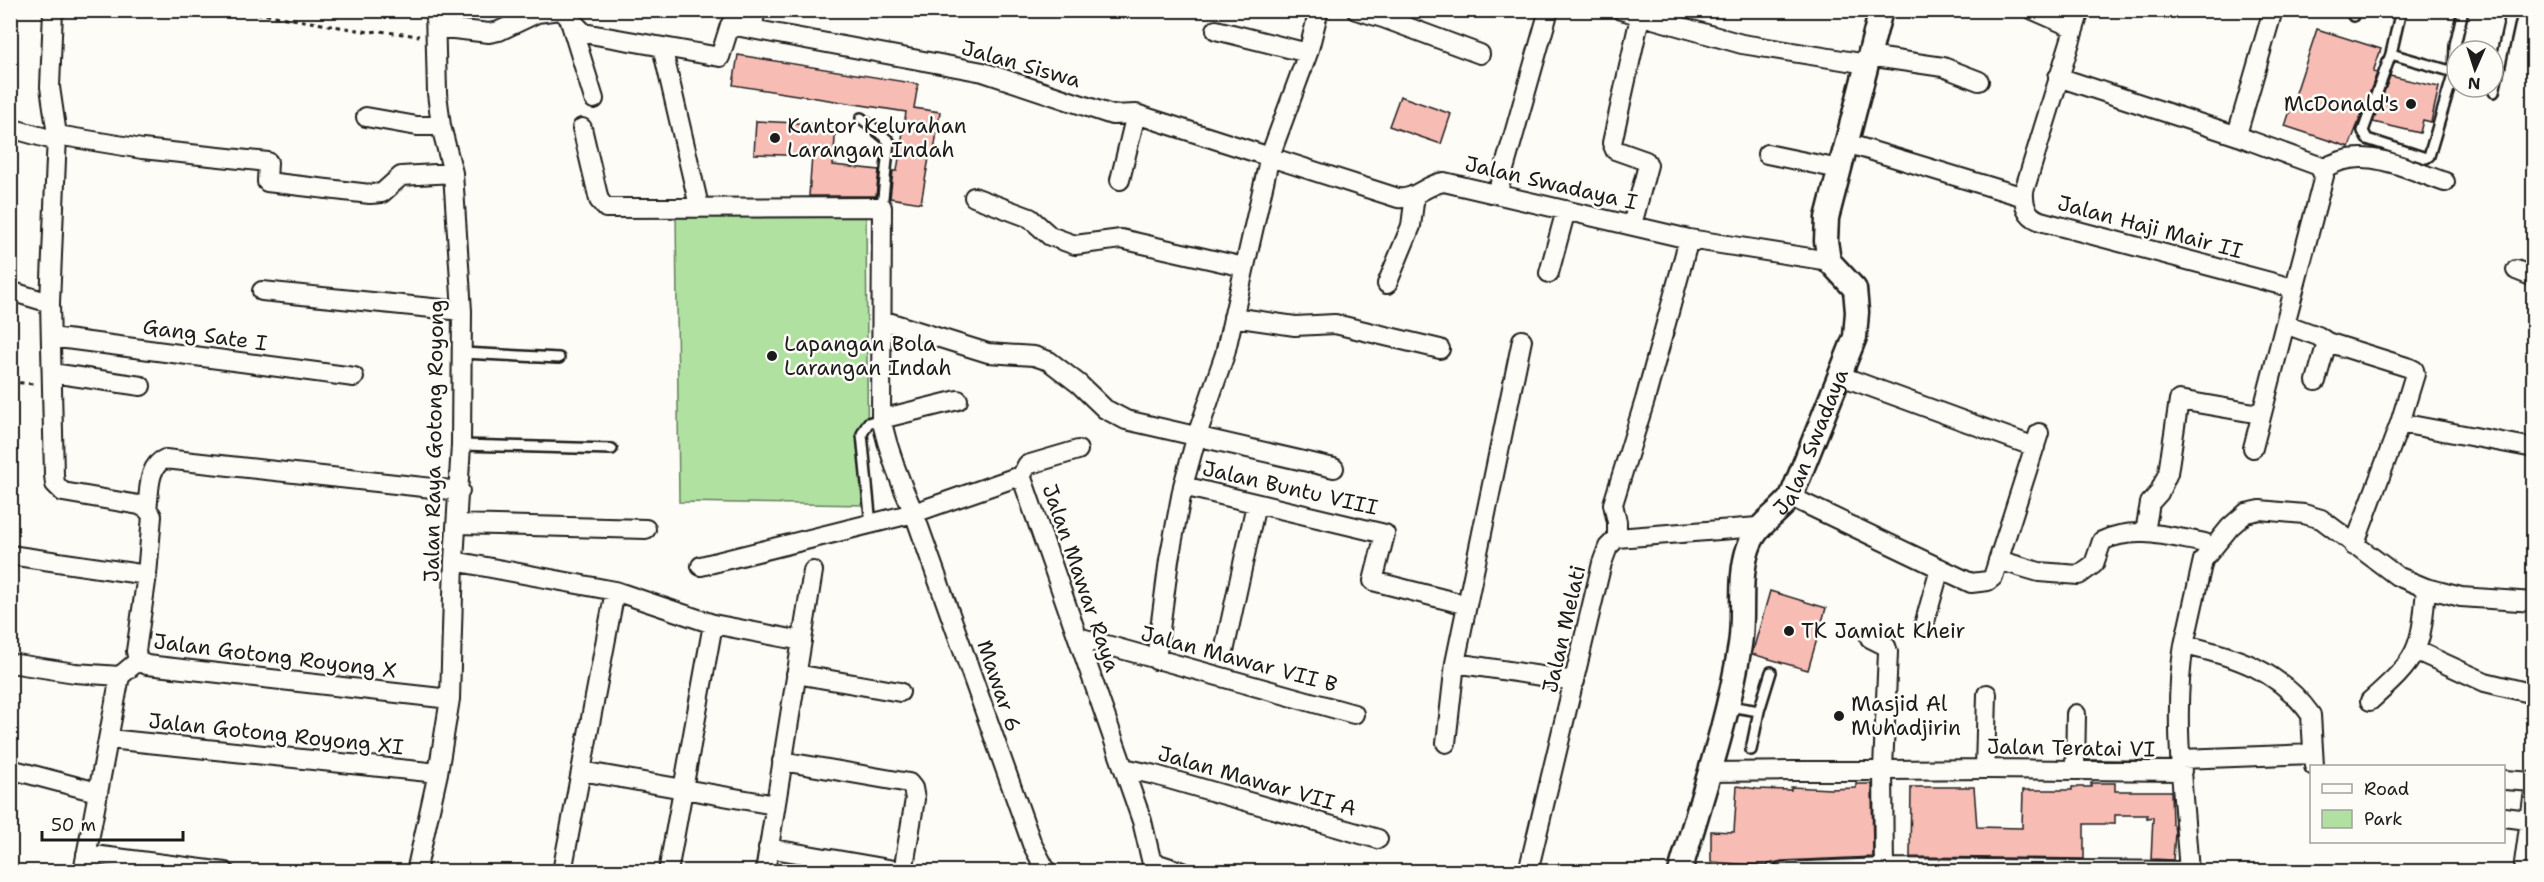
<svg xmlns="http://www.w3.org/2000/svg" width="2544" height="882" font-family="'Shantell Sans',sans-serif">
  <rect width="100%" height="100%" fill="#fdfcf7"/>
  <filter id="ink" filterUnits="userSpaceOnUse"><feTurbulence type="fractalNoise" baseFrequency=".0167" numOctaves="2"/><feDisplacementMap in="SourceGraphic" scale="12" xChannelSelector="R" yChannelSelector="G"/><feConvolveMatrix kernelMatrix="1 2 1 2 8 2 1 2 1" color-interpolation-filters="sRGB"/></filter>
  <g filter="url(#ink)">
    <path fill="#b0e1a1" stroke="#667e5e" stroke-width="1.5" d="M676,210H866L868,505L679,502Z"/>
    <path fill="#f7bcb4" stroke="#1c1c1c" stroke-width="1.5" d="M2317,29L2381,49L2373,72L2377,73L2349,147L2285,126Z
      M738,55L918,84L914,108L940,112L933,158H929L921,203L890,198L893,171H897L906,112L733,85Z
      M2390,76L2439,87L2431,122L2423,120L2420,133L2373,122Z
      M1400,96L1451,114L1441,144L1389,126Z
      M756,121L836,125L833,165L879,170L876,196H809L812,156L754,154Z
      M1770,591L1826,608L1808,670L1752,654Z
      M2091,783H2115V791H2171L2172,824L2174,825L2175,833L2173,860L2151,859L2153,817L2147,818V815H2115V824H2084V859L1910,857L1911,787H1974L1977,827L2022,828L2023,790H2072V787H2091Z
      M1856,784H1872L1873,857L1782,861L1768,864V866L1711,862V831L1734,832L1737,786L1757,789L1791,790V787L1830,789L1856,788Z"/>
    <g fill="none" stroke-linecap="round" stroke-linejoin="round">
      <g stroke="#1c1c1c" stroke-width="14">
        <path id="service" d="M2401,10L2391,54L2363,131L2367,139L2426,158L2429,156L2454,72L2455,45L2463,10
          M2353,16L2354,10
          M2391,54L2454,72
          M2494,92L2512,10
          M861,118L889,141L882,207
          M462,353L559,358
          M461,445L612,449
          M871,525L862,434L868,423L881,419
          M1729,706L1759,711L1771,672
          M1751,750L1759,711"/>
      </g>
      <g stroke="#1c1c1c" stroke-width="22">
        <path id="minor" d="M53,10L50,87L57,135L50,303L54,475L55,484L63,492L139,505L147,509L152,516L147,575L136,651L138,661
          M561,10L584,33L720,57L730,25L983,72L1112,115L1136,114L1398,198C1416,200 1426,184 1444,182L1689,239L1829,261
          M1356,10L1383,18L1480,54
          M1621,10L1742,44L1867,64
          M2033,10L2074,28
          M2080,10L2024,191C2023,207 2028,218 2044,222L2293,288
          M2273,10L2238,131L2241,137L2251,141L2319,166L2324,176L2285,324L2318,336L2327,342L2316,381
          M570,21L594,99
          M436,27L489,33L499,31L537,13L560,10
          M752,29L756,10
          M1216,30L1308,53
          M662,47L699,206
          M1868,56L1943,67L1979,81
          M2058,77L2241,137
          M366,117L417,126H441
          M10,128L57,141
          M582,128L599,200L606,208L882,207L881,419C889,453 899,481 914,513L1032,844L1047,872
          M57,135L142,149L268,162L267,182L370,194L382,193L401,176L453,173
          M1846,143L2024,197
          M1767,154L1839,169
          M2322,170C2362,143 2403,168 2445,182
          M1120,180L1136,114
          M1497,194L1549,10
          M974,197L1030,218L1050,236L1075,245L1121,239L1244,267
          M1632,225L1648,165L1646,161L1615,150L1612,143L1640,17
          M2516,270L2534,277
          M1549,273L1566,210
          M1387,284L1411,226L1415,195
          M10,291L50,303
          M262,291L462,311
          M1233,317L1295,326L1335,324L1440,349
          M882,320L988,353L1034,356L1049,361L1079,384L1105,409L1126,420L1334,468
          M51,337L354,377
          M2327,342L2410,368L2414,370L2415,374L2400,423L2354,546
          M52,373L141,386
          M1841,376L2035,447
          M881,419L958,400
          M2400,423L2534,448
          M2253,448L2285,324
          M1020,479L1027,465L1078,450
          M1183,486L1385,534L1373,581L1467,605
          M1791,497L1971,583L1988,581L1993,577L2039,433
          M147,509C150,492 147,466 165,459L460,491
          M457,524L646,529
          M2145,532L2150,503L2159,493L2168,473L2179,400L2260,414
          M1617,538V522L1613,504L1645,400L1689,239
          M10,555L147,575
          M1998,560L2039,572L2079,575L2094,564L2102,541C2135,525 2171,537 2205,543L2212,549
          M454,561L615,591L713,624L802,641
          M701,566L914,513L1014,478L1023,481L1142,821L1154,872
          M1924,625L1940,568
          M1078,637L1354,714
          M1870,638L1886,646L1888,652L1883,769L1884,872
          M2184,645L2203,560L2230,527L2246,513L2260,510L2304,514L2321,519L2397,576L2426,588L2461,597L2534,602
          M1225,647L1256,504
          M2417,651L2485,682L2534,694
          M1156,660L1169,560L1183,486L1197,435L1225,354L1270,156L1308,53L1319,10
          M138,661L147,665L450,699
          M10,663L75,673L120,676
          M1455,663L1522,340
          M796,674L900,692
          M2370,701C2418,658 2421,652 2426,588
          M109,739L438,773
          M1446,743L1455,663L1575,681
          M2181,759L2313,754
          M782,761L909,783L913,788L915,799L903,872
          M1124,768L1155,775L1378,839
          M10,769L97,792
          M1985,769L1987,694
          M2075,770L2076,714
          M581,771L775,805
          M1708,772L1985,769L2182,771
          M2504,780L2534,782
          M2534,791L2524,863L2534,868
          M2504,817L2528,820
          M768,848L906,872
          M86,854L225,872
          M1152,862L1183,872
          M83,872L120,676L138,661
          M416,872L438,773L450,699L454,561L461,445L462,311L453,173L441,126L437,93L435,10
          M562,872L615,591
          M668,872L713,624
          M765,872L813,571
          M1528,872L1602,563L1608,547L1617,538L1758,527
          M1782,872L1884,868L2189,871
          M2189,872C2184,797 2172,718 2184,645C2235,656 2279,670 2311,715L2314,766"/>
      </g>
      <g stroke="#1c1c1c" stroke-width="27">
        <g id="tertiary">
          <path id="s1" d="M1680,872C1701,799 1729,718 1740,645C1745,613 1738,580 1748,549C1756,524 1776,516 1791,497L1855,337L1857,312L1855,289L1829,261L1826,241L1827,218L1881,10"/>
        </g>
      </g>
      <path stroke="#1c1c1c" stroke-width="3" stroke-dasharray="4.5 4.5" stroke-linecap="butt" d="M239,10L369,32L379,31L419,36
        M10,382L35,384"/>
      <use href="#service" stroke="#fdfcf7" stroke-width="9"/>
      <use href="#minor" stroke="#fdfcf7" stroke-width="18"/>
      <use href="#tertiary" stroke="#fdfcf7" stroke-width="22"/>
    </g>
  </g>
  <g fill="#1c1c1c" stroke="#fdfcf7" stroke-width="2">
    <circle cx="2411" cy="104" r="6"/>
    <circle cx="775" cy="138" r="6"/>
    <circle cx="772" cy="356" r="6"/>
    <circle cx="1789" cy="631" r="6"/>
    <circle cx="1839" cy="716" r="6"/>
  </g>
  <g text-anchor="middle" stroke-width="5" stroke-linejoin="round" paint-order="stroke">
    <g font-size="21" fill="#1c1c1c" stroke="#fdfcf7">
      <text transform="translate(1021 64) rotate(16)" y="7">Jalan Siswa</text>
      <text transform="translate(1551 183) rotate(13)" y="7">Jalan Swadaya I</text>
      <text transform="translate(2150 227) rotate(15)" y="7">Jalan Haji Mair II</text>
      <text transform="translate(205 335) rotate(8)" y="7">Gang Sate I</text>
      <text dy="7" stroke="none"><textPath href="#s1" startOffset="458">Jalan Swadaya</textPath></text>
      <text transform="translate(434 441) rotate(-89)" y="7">Jalan Raya Gotong Royong</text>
      <text transform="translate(1290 488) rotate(13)" y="7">Jalan Buntu VIII</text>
      <text transform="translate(1081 578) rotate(71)" y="7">Jalan Mawar Raya</text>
      <text transform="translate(1564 629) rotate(-77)" y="7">Jalan Melati</text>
      <text transform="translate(275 656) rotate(7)" y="7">Jalan Gotong Royong X</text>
      <text transform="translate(1239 659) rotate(15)" y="7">Jalan Mawar VII B</text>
      <text transform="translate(999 686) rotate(71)" y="7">Mawar 6</text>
      <text transform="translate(276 734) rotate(6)" y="7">Jalan Gotong Royong XI</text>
      <text transform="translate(2071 748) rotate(1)" y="7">Jalan Teratai VI</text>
      <text transform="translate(1257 781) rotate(16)" y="7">Jalan Mawar VII A</text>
    </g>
    <g font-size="21" fill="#1c1c1c" stroke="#fdfcf7" text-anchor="start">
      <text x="2399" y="111" text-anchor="end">McDonald's</text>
      <text x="787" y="133">Kantor Kelurahan<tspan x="787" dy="24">Larangan Indah</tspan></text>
      <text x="784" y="351">Lapangan Bola<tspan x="784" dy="24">Larangan Indah</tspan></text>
      <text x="1801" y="638">TK Jamiat Kheir</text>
      <text x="1851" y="711">Masjid Al<tspan x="1851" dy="24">Muhadjirin</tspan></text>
    </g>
  </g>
  <rect width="2544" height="882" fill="none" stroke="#fdfcf7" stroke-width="36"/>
  <rect x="18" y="18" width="2508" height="846" fill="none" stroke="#1c1c1c" stroke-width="2" filter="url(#ink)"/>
  <rect x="2310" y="765" width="195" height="78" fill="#fdfcf7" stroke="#a3a29f" stroke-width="1.5"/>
  <rect x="2322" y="784" width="30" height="9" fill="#fdfcf7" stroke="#a3a29f" stroke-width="1.5"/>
  <text x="2364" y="795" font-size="18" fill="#1c1c1c">Road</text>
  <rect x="2322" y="810" width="30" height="18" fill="#b0e1a1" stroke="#a3a29f" stroke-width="1.5"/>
  <text x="2364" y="825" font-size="18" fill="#1c1c1c">Park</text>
  <g transform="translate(2475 69) rotate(183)"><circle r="28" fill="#fdfcf7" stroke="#a3a29f" stroke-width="1.5"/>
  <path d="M0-4.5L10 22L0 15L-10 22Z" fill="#1c1c1c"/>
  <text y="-9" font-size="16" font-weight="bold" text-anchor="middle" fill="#1c1c1c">N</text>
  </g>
  <path d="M42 831v9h141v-9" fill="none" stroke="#1c1c1c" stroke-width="3"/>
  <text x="51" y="831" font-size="18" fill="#1c1c1c" stroke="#fdfcf7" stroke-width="4.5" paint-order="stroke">50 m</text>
</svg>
